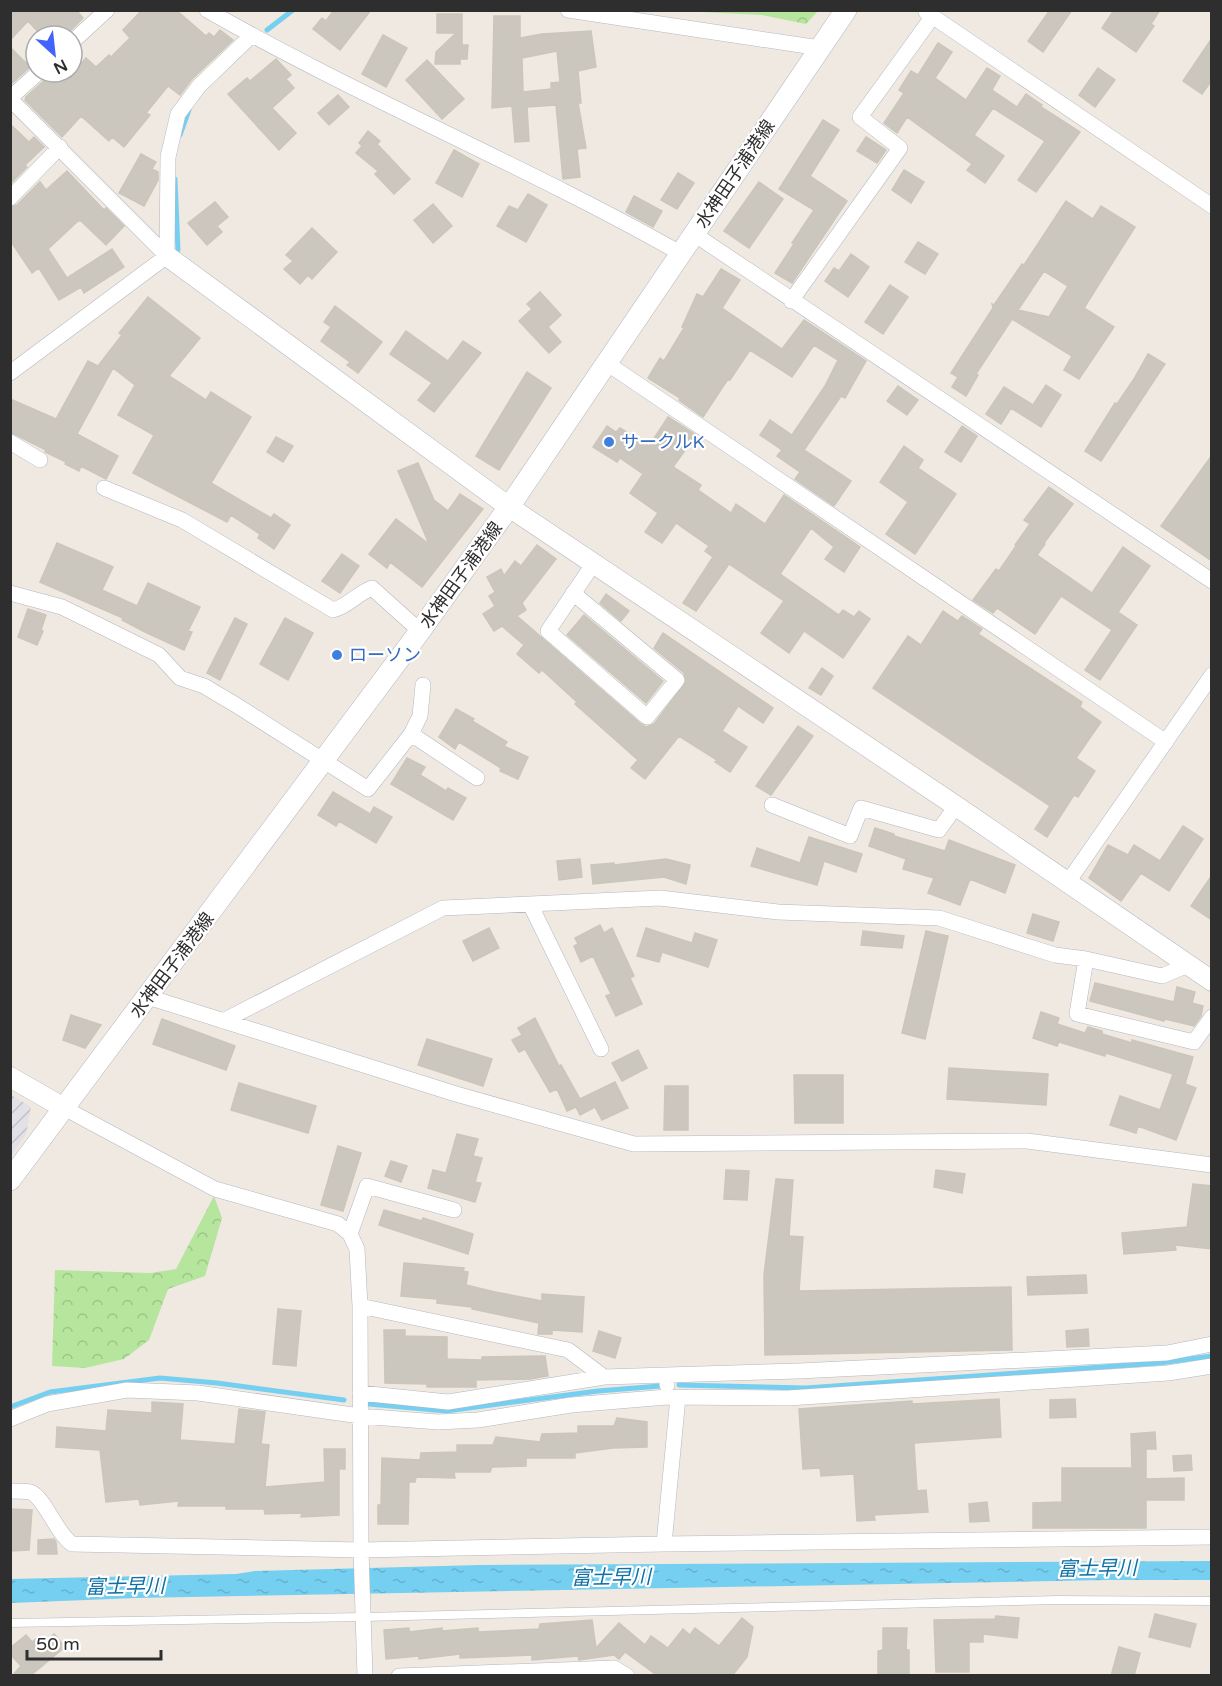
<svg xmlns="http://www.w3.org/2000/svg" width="1222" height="1686" font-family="'Varela Round','Noto Sans JP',sans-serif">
  <defs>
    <pattern id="industrial-furrows" width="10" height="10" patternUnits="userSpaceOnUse" patternTransform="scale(1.5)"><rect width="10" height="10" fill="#e3e1e8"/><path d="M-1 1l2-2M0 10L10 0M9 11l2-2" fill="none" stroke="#c3c1c7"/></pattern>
    <pattern id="forest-crowns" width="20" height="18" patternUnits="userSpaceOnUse" patternTransform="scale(1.5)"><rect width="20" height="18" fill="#b6e59e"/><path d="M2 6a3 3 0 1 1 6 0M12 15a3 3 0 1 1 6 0" fill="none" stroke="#9dc588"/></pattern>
    <pattern id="water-ripples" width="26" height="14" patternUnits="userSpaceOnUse" patternTransform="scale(1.5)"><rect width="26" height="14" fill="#75cff0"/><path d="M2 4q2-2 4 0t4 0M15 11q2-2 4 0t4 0" fill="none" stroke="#66b2ce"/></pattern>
  </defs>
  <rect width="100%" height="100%" fill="#efe9e1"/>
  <path fill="url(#industrial-furrows)" d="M11,1095L31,1107L26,1134L11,1156Z"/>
  <path fill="url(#forest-crowns)" d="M680,11H818L806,24L762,15Z
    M214,1196L222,1218L205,1276L168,1289L149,1340L124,1359L85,1368L52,1366L55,1270L150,1273L176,1269Z"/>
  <path fill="url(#water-ripples)" d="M1212,1561L1211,1580H1107L136,1598L11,1603L10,1579L236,1574L255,1571L480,1565Z"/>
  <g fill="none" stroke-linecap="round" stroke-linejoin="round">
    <path stroke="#75cff0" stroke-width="5" d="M267,30L293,10
      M180,135L189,110
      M175,179L178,250
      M679,1385L806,1388L1159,1363L1212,1356
      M369,1404L446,1411L598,1391L660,1386
      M10,1407L50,1392L160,1378L217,1383L344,1400"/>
  </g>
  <path fill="#cbc7bf" stroke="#cbc5ba" stroke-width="1.5" fill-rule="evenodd" d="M15,10H76L83,18L65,36H42L28,21L10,40V15Z
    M142,10H176L206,36L209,33L214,37L220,30L233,40L192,79L180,95L168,86L146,113L150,115L124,147L112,137L109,141L81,116L62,137L25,100L26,97L46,79L49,72H59L66,79L86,58L96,67L109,55L111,57L130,38L123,30Z
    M334,10H371L340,50L313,29L322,18L326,21Z
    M1050,10H1072L1043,52L1028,41Z
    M1114,10H1160L1151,24L1154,26L1136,52L1102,28Z
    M437,14H462V45H468L467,59H460V64H435L436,52L456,33H437Z
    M494,16H520V38L542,34L591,31L596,67L578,71L581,103H578L586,148L577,149L580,177L563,179L556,105L527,107L529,141L515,142L512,106L492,108ZM557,51L560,82L551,83V89L523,92L522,58Z
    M383,35L407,48L386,87L362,74Z
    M1212,38V80L1202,94L1183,81Z
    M938,43L952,52L935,78L966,100L987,68L1000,76L992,90L1017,107L1026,94L1042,105L1041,107L1080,132L1036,192L1018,180L1045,141L993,108L974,135L1004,156L985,183L967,170L972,164L907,117L897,133L884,123L904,93L899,90L911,71L918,75Z
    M10,47L30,67L12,83L10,82Z
    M276,59L291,75L286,79L294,88L272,108L296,133L279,150L228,94L247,78L250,81Z
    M427,60L464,99L442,119L406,80Z
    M1098,68L1115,80L1095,107L1079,95Z
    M338,95L349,107L329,125L318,113Z
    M823,120L839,130L810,176L847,201L792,283L775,273L794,244L792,243L814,210L779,189Z
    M10,124L29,142L34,137L44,147L25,165L27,167L10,184Z
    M368,131L380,141L377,144L410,179L394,194L375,174L378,171L356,153L362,146L359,143Z
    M866,137L886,150L877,163L857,151Z
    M454,150L479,164L462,197L436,183Z
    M141,154L156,162L152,169L158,172V180L144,206L119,193Z
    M904,170L924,182L911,203L892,190Z
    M67,171L104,210L106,208L124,226L106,245L81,221H78L48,249L67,278L112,249L124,267L84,293L81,287L59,300L39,268L32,273L10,240V207L17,205L40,182L46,190Z
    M678,173L694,183L677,209L661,200Z
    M759,182L783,199L749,248L724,231Z
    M528,194L547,205L526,242L497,226L509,206L518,210Z
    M634,196L662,211L653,227L626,212Z
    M1066,201L1093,219L1101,206L1135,227L1084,308L1114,327L1079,379L1064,370L1072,356L1012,319L976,374L978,375L966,396L952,387L958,377L951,373L993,308L992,304L994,305L1022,264L1024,265ZM1044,271L1068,286L1049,317L1018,310Z
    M215,202L228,217L217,226L222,232L207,245L188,223Z
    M433,204L452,226L433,243L414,220Z
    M312,228L337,252L312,279L308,275L300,284L284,269L293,261L286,255Z
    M918,242L938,254L925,274L905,262Z
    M851,254L869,267L848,297L825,281L834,268L839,271Z
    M721,269L740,280L722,308L782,349L804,320L866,361L845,398L841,396L804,450L851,481L834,506L795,479L800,472L777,456L782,450L760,435L770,420L792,435L825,386L838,360L814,345L792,377L750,350L730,380L728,379L703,417L679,400L680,398L648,378L660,358L664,361L684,328L682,327L697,294L703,297Z
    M890,285L908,297L883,334L865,322Z
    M540,292L561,315L548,327L561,342L549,353L519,321L532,309L527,304Z
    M148,297L200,338L169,376L206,400L211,392L251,417L211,483L271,518L274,514L290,525L274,549L258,538L260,534L231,515L227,522L133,473L154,435L118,415L135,385L113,368L77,434L118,456L106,479L81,466L79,471L65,464L66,462L45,452L46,450L10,432V399L56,419L88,361L98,366L122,335L119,333Z
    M335,306L382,342L358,373L347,365L350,362L321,341L331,327L324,322Z
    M406,331L448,361L463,341L481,353L434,412L418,400L432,383L390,354Z
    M1148,354L1165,364L1101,461L1085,451L1115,403L1117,404L1134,379Z
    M527,372L551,388L499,470L476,456Z
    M1046,385L1061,395L1041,427L1011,408L1001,424L986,414L1004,387L1033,405Z
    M898,386L918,400L907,415L887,401Z
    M668,417L696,435L673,467L701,485L698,490L731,513L736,504L765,524L784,495L860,547L844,572L825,559L834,547L811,528L780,574L839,615L843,610L854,617L859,611L870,619L843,658L804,631L789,653L761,633L784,601L729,564L696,611L683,603L713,557L705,551L709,546L676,523L662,543L645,532L658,513L630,493L643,474L620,458L617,462L593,447L607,426L616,432L620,428L649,446Z
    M962,426L977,436L961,462L945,452Z
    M276,437L293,446L283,462L267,452Z
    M904,446L923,460L918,468L956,494L915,554L886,534L908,502L880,482Z
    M1212,455V561L1161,526Z
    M418,463L434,500L448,511L460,494L483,509L422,587L390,562L387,568L369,554L396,519L429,544L398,471Z
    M1049,487L1073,504L1044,543L1045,544L1037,555L1092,593L1123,547L1150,566L1118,612L1137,625L1100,680L1085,670L1112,630L1061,596L1035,634L997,608L993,613L973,600L996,569L999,571L1016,546L1015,545L1030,524L1024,520Z
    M57,543L113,567L102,590L137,606L148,583L200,607L188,631L192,632L184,650L145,632L122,620L123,618L40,582Z
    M537,545L556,559L522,603L526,610L517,616L641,724L646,727L654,724L686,682L684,673L654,648L663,633L773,708L763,723L738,706L722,731L747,747L730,772L715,762L717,760L679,736L645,779L631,768L638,760L575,704L577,702L542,670L539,673L517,654L524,645L502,626L494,631L483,614L495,606L489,596L495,592L487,577L501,569L504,576L515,561L521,566Z
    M342,554L359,566L340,593L322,581Z
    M606,594L629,611L621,621L600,603Z
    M28,609L46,615L41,630L43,631L37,645L18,637Z
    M943,611L958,621L962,616L982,629L978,634L1082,702L1080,707L1101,722L1076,758L1095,771L1078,797L1074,795L1047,837L1035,829L1050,806L873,688L908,636L921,645Z
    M584,615L663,681L646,703L567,635Z
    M235,618L247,624L220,680L207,673Z
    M285,618L313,633L288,680L260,664Z
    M822,668L833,676L821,695L809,688Z
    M456,709L474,719L472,721L507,742L504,746L528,757L518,779L500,771L501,768L459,742L455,749L439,737Z
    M798,726L813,736L771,795L756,786Z
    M407,758L425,767L420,775L446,791L448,788L466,798L453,820L391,784Z
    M333,792L370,814L374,807L392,817L376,843L339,821L336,826L318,815Z
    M1183,826L1203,839L1169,891L1141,873L1121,901L1089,878L1108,845L1128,855L1134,845L1160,861Z
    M875,828L894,834V836L945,851L949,840L1015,865L1005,893L970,879L960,905L928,893L934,878L903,869L906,859L869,846Z
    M809,837L862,854L856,872L824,861L817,885L751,866L757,848L800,863Z
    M580,859L582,877L559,880L557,861Z
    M666,859L690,865L686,884L664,877L593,884L591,865L614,863V865Z
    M1212,875V920L1191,906Z
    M1033,914L1059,922L1053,941L1027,933Z
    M600,925L604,933L612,928L634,976L630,978L642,1004L616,1016L606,996L611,994L593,956L581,962L574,946L578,944L575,938Z
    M489,928L499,948L473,961L463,941Z
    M646,928L692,943L695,933L717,940L708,967L662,952L659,962L637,956Z
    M863,931L904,936L902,948L861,945Z
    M926,931L948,936L925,1039L902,1033Z
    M1095,983L1174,1002L1177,987L1195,992L1192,1003L1203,1006L1201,1016L1194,1026L1165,1019L1164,1021L1090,1001Z
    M1041,1012L1059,1018L1057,1024L1085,1033L1088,1027L1102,1031V1034L1132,1043V1040L1193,1057L1185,1084L1196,1088L1176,1140L1138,1126L1136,1133L1110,1125L1120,1096L1160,1110L1173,1074L1106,1053L1105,1056L1059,1042L1057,1046L1033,1038Z
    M71,1015L101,1025L85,1048L63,1040Z
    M535,1018L559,1066L561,1065L580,1099L615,1082L628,1108L602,1120L595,1107L580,1115L576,1107L567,1111L557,1089L550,1092L525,1049L519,1052L512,1040L522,1035L518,1028Z
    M162,1019L235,1046L226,1070L153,1044Z
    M427,1039L492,1059L483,1086L418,1065Z
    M638,1050L647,1068L622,1081L612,1063Z
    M949,1068L1048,1074L1046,1105L947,1099Z
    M794,1075H843V1123H795Z
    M239,1083L316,1106L308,1133L231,1110Z
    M665,1086H688V1130H664Z
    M457,1134L478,1139L473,1156L482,1158L475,1182L481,1183L475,1202L428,1188L433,1170L446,1173Z
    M338,1146L361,1153L343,1211L321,1205Z
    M391,1161L407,1166L401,1182L385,1176Z
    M726,1170L749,1171L747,1200L724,1199Z
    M936,1170L965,1174L962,1193L934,1187Z
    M776,1179L793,1180L789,1236L803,1237L799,1291L1011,1287L1012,1350L765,1355L764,1275Z
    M1193,1184L1212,1186V1249L1175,1245L1176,1250L1124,1254L1122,1233L1187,1227Z
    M384,1210L422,1221L423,1218L473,1234L468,1254L379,1225Z
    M404,1263L464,1268L463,1271L468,1272L466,1285L495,1292L542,1301V1294L584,1297L582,1332L552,1330V1334H538L539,1323L472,1309V1307L437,1303V1299L401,1296Z
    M1086,1275L1087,1293L1028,1295L1027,1277Z
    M278,1309L301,1311L296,1366L273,1364Z
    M1088,1329L1089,1346L1067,1347L1066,1331Z
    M384,1330H405V1336L447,1337V1359L482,1360V1357L545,1356L548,1376L530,1379L476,1380V1387H427V1384L385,1383Z
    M599,1331L621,1338L615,1358L593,1351Z
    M999,1399L1001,1437L914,1443L917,1491L926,1490L928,1512L874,1515L875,1520L857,1521L854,1474L821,1476L820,1468L803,1469L799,1409L912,1401V1404Z
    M1075,1399L1076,1417L1050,1418V1400Z
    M152,1402L183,1404L180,1440L235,1444L239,1409L265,1412L261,1444L269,1445L265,1487L325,1482L324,1449H345V1469H339V1515L301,1517L302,1513L265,1514L264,1509H226V1506H178L179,1501L140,1505L139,1499L106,1502L100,1450L56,1447L57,1427L106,1431L108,1410L152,1413Z
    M617,1418L647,1422V1447L613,1448L575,1453V1458H526V1466L492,1467L490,1472H454L455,1478L416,1477L415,1482H409L408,1524H378V1505H381L382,1458L420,1460L421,1453L457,1452V1445H493L496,1437L540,1442L542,1434L578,1433V1426H614Z
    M1155,1432L1156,1449H1146V1479L1184,1478V1500H1146V1528H1033V1503L1062,1502V1468H1132L1131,1434Z
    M1191,1455L1192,1470L1174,1471L1173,1456Z
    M987,1502L989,1521L970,1522L969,1504Z
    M10,1509L32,1510L29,1550L10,1551Z
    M54,1539L56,1542L57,1554H38V1540Z
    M1155,1614L1196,1624L1190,1647L1149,1637Z
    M996,1616L1019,1618L1017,1638L983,1634V1642H969V1672H936L934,1620L995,1619Z
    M742,1618L753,1627L747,1657L732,1676H658L625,1652L619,1659L614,1655L579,1660L578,1656L532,1660V1655L460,1658V1654L419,1659V1656L386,1659L384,1630L409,1628V1632L442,1628V1631L478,1628V1632L539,1629L540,1624L592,1620L596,1648L619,1623L645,1645L651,1636L668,1648L683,1629L690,1635L695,1628L719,1646Z
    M883,1628H907L906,1650H909V1674L878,1675V1651L883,1650Z
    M54,1634L65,1647L30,1676H12L21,1666L10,1654V1648L26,1635L32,1642L40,1636L45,1642Z
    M1119,1647L1140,1653L1134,1676H1111Z"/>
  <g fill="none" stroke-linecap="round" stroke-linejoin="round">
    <g stroke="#b4b7c1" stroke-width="9">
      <path id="service" d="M10,1623L364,1617L1058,1600L1212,1601"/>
    </g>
    <g stroke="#b4b7c1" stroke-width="16">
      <path id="minor" d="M207,10C361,98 526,166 680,253
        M568,10L820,48
        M926,12L1212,206
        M72,42L107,10
        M10,98L39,72
        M10,99L167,256
        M10,198L60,147
        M694,234L1212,581
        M167,256L168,157L178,114L199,86L251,36
        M791,301L900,148L860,117L933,16
        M608,364L1166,742
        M10,373L167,256
        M10,442L40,460
        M104,488L182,520L333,610C349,606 356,594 372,588L420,631
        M10,593L62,607L159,655L180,678L204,686L236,705L368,789L411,734L420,716L423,685
        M573,593L677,680L647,717L548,631L594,563
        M411,734L477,778
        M772,805L850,836L861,808L939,830L956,806
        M1068,882L1212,675
        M531,906L601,1049
        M1086,959L1077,1014L1194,1042L1212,1017
        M148,997L456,1094L634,1144L1027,1141L1212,1165
        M223,1021L443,908L660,898L778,912L939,918L1055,955L1086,959L1162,976L1188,965
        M64,1108L215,1189L338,1224L350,1234L357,1249L360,1306L361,1550L365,1676
        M350,1234L367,1186L454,1210
        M360,1306L568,1350L604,1377L667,1375V1385
        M667,1375L799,1371L1167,1353L1212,1344
        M360,1393L448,1402L604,1377
        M10,1419L47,1404L127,1390L198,1393L360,1416L438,1422L478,1420L571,1405L667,1397L788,1398L1168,1373L1212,1366
        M10,1491C16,1491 24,1491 30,1492C44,1496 56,1533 72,1544L361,1550L664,1544L678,1397
        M664,1544L1212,1537
        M399,1676L614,1668L627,1676"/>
    </g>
    <g stroke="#b4b7c1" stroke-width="21">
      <path id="tertiary" d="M167,256L509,507L956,806L1212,981
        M10,1077L64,1108"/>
    </g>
    <g stroke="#b4b7c1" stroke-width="22">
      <path id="secondary" d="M10,1180L420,631L509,507L846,10"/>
    </g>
    <use href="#service" stroke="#fff" stroke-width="8"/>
    <use href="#minor" stroke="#fff" stroke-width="15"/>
    <use href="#tertiary" stroke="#fff" stroke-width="20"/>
    <use href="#secondary" stroke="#fff" stroke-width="21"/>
  </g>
  <g fill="#3f7fe0" stroke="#fff" stroke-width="2">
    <circle cx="609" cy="442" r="6"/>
    <circle cx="337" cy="655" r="6"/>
  </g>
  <g text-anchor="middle" stroke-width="4.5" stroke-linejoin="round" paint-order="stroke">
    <g font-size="18" fill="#2e2e2e" stroke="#fff">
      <text transform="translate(735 174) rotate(-56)" y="6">水神田子浦港線</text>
      <text transform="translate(461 575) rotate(-54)" y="6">水神田子浦港線</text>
      <text transform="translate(172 965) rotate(-53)" y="6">水神田子浦港線</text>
    </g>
    <g font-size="18" fill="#366cbe" stroke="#fff" text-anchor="start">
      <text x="621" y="448">サークルK</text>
      <text x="349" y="661">ローソン</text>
    </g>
    <g font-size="20" font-style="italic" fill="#0d6fa3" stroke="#fff">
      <text transform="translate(1097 1568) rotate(-1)" y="7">富士早川</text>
      <text transform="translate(611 1577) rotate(-1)" y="7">富士早川</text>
      <text transform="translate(125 1586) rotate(-1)" y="7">富士早川</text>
    </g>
  </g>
  <rect width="1222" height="1686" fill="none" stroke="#2e2e2e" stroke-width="24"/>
  <g transform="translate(54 54) rotate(153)"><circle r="28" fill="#ffffff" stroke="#ababab" stroke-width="1.5"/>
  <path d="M0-4.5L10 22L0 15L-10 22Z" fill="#4264fb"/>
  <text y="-9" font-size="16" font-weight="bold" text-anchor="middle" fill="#2e2e2e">N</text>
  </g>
  <path d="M27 1650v9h134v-9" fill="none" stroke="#2e2e2e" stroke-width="3"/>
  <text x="36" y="1650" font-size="18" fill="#2e2e2e" stroke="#ffffff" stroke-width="4.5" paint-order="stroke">50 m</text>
</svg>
